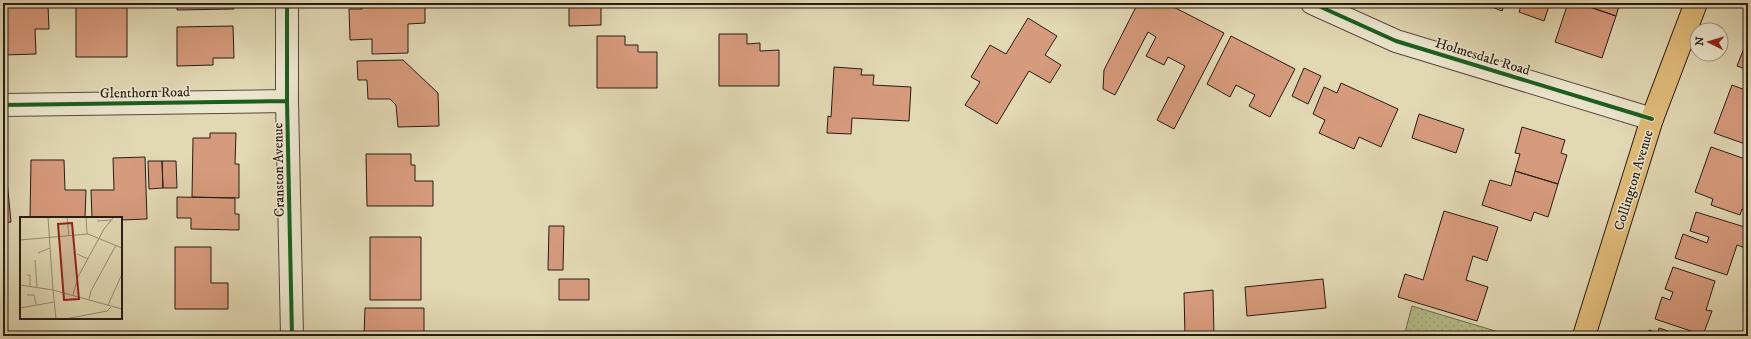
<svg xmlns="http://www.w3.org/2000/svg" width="1751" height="339" font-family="'IM FELL DW Pica',serif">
  <defs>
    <pattern id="grass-dots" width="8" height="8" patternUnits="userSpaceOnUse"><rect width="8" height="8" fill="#b5be8b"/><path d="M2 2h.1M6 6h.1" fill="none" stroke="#9ca377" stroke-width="1.8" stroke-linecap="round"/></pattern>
  </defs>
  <rect width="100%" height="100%" fill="#e2d8b4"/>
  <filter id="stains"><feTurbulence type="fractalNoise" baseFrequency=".005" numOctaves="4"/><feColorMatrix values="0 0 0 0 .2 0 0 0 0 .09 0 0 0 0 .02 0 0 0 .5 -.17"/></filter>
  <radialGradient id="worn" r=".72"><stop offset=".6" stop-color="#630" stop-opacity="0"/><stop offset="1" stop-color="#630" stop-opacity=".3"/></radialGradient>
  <path fill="url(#grass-dots)" stroke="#6e6d50" d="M1412,306L1512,336H1404Z"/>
  <path fill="#d69a7c" stroke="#271c14" d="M76,3H127V57H76Z
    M177,3H234V9L177,10Z
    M362,3H407V6L425,5V23L408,24V53L372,54V39L350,40L349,9H362Z
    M569,3H601V25L569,26Z
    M1138,3H1166L1224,33L1174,129L1157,120L1185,66L1168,57L1164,65L1146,56L1156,37L1148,32L1115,95L1103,89L1104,70Z
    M1482,3H1505L1502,11Z
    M1522,3H1550L1544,21L1519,12Z
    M1568,3H1578L1616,16L1602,58L1555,42Z
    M1578,3H1620L1616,16Z
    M3,5H48L49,29H35L36,54L3,55Z
    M1028,18L1057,36L1045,55L1061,65L1050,83L1029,71L997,124L965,105L980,82L971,77L990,45L1006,54Z
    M233,26L234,58H213V65L177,66V27Z
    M719,34H747V44L760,43V51L779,50V86H719Z
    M597,36H625V45H638V52H657V88H597Z
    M1231,36L1295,69L1270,117L1249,106L1255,95L1236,85L1230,97L1207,84Z
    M1748,38V70L1737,66Z
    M403,60L438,93L439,126L398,127L396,105L390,99H368L367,80H358L357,61Z
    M834,67L862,69L861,75H874L873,85L911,87L909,121L852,118L851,134L827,133L828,116L831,117Z
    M1304,68L1321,76L1308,104L1292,96Z
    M1341,83L1398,109L1381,147L1359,137L1354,149L1319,133L1325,120L1313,114L1324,87L1337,93Z
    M1732,85L1748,91V145L1714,133Z
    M1419,114L1464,129L1456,153L1412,138Z
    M1522,127L1565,140L1561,153L1567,155L1558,184L1515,171L1520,154L1515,153Z
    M210,133H236L235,164H239V198L192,197L193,138H210Z
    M1711,147L1748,160V211L1742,209L1740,215L1711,205L1713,199L1695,192Z
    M366,154H411V165H415V181H433V206H367Z
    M145,157L147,219L121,220V218H92L91,190H114L113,158Z
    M31,160H64L65,190H86L85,218H30Z
    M148,161H162L163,188L149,189Z
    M162,161H176L177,188H163Z
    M3,170H6L11,222L3,223Z
    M1515,171L1558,184L1548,217L1534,212L1531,221L1482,205L1490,180L1511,186Z
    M177,197L235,198V214H239V230L191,229V218H177Z
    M1444,211L1498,227L1487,261L1473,256L1466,280L1488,287L1477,321L1398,297L1405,274L1423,280Z
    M1696,212L1748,228V249L1737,245L1727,275L1675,258L1683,234L1707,243L1709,237L1690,231Z
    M549,226H564L563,270H548Z
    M370,237H421V300H370Z
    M175,247H211V283H228V309H175Z
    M1673,267L1715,281L1706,310L1712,311L1703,335L1655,319L1662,297L1670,300L1673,292L1665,289Z
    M559,279H589V300H559Z
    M1323,279L1326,308L1247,316L1245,287Z
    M1213,290L1214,336H1185L1184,293Z
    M365,308H424V336H364Z
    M1659,328L1683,336H1647L1649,330L1658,333Z"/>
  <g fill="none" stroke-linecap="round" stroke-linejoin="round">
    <g stroke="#564b3c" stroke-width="24">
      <path id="minor" d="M287,3V101L292,336
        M1312,3L1396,41L1652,119
        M3,105L287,101"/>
    </g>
    <g stroke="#271c14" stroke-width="24">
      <path id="major" d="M1584,336L1652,119L1696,3"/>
    </g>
    <use href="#minor" stroke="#ece6ce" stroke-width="22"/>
    <use href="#major" stroke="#e1bc7a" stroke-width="22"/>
    <g stroke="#ece6ce" stroke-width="6">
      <path id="cycleway" d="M287,3V101L292,336
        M1312,3L1396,41L1652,119
        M3,105L287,101"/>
    </g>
    <use href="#cycleway" stroke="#1b5e20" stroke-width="4"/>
  </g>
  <g text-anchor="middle" stroke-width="3" stroke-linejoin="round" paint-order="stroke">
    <g font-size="14" fill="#271c14" stroke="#ece6ce">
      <text transform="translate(1483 56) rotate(17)" y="5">Holmesdale Road</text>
      <text transform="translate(145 92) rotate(-1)" y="5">Glenthorn Road</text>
      <text transform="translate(278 170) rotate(-91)" y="5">Cranston Avenue</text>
      <text transform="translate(1633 180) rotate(-73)" y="5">Collington Avenue</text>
    </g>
  </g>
  <g transform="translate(20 217)">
    <rect width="102" height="102" fill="#e2d8b4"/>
    <path fill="none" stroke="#978d74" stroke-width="1" d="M28,0L33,73L102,92M47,0L49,19M66,0L67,17M77,4L91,3M0,23L68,17L102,31M18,36L30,31M57,37L68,42M15,43L17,70M7,58H10V69M0,68L33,73L36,102M7,78H14L16,87M53,78L58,60L84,12L94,0M69,82L71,74L96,28M88,88L102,57M0,91L34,85M45,102L87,94L91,90"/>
    <path fill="#8f2418" fill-opacity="0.15" stroke="#8f2418" stroke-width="2" d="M52,6L59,82L44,83L38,7Z"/>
    <rect width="102" height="102" fill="none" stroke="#271c14" stroke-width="2"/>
  </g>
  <rect width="1751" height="339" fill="none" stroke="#e2d8b4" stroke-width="16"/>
  <rect x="4" y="4" width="1743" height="331" fill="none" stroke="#271c14" stroke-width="2"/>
  <rect x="8" y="8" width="1735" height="323" fill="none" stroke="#271c14"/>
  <g transform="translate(1709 42) rotate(275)"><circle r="19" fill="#ece6ce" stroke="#9d9584"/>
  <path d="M0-3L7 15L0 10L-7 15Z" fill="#8f2418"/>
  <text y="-6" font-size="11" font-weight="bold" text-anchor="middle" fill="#271c14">N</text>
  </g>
  <rect width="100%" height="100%" filter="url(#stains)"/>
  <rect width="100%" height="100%" fill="url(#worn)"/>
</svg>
